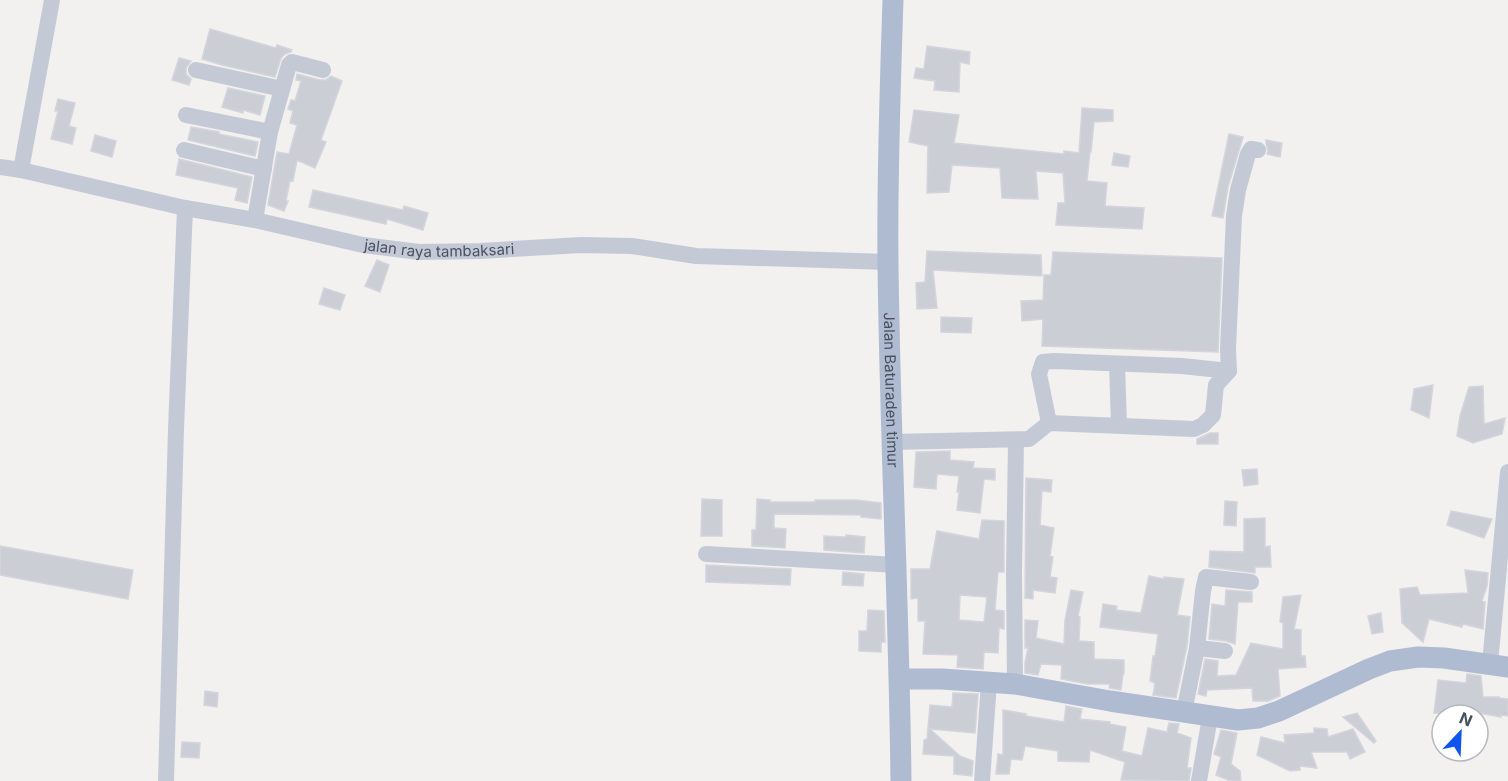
<svg xmlns="http://www.w3.org/2000/svg" width="1508" height="781" font-family="Inter,sans-serif">
  <rect width="100%" height="100%" fill="#f3f0f0"/>
  <path fill="#ccced6" stroke="#d4d5dc" stroke-width="1.5" fill-rule="evenodd" d="M210,29L276,48L277,45L292,50L291,52L285,54L281,58L275,77L222,65L202,59Z
    M927,46L970,52L969,64L960,62L959,92L934,90L935,81L914,78L916,68L924,69Z
    M179,58L191,61L186,68V74L191,79L189,85L172,80Z
    M297,74L320,80H326L331,76L342,81L321,140L326,142L315,168L297,160L293,181L290,180L286,201H288L284,211L268,205L277,152L289,154L297,125L290,123L293,111L288,109L291,100L295,101L301,81L296,80Z
    M228,88L265,96L260,115L243,110V113L222,107Z
    M58,99L75,103L69,126L76,128L72,144L51,139L58,111H55Z
    M1082,108L1113,110V121L1094,122L1091,152H1090L1087,181L1107,183L1105,206L1144,208L1142,229L1056,225L1058,203H1065L1063,173L1036,171L1038,199L1002,198L1000,168L952,165L949,192L927,193L928,146L909,142L914,110L959,115L954,143L1064,154V151L1079,153Z
    M191,127L219,132V134L258,142L255,156L188,140Z
    M1229,134L1243,137L1228,187L1223,218L1212,216Z
    M95,135L116,141L112,157L91,151Z
    M1266,140L1282,143L1280,157L1267,154L1268,151L1266,143Z
    M1114,153L1130,156L1128,167L1112,165Z
    M179,159L252,177L247,203L235,200L238,188L176,175Z
    M313,190L403,210L404,206L428,213L423,230L387,219L386,224L309,207Z
    M927,251L1041,255L1042,276L933,270L937,308L917,309L916,283L925,282Z
    M1053,252L1222,258L1218,352L1042,346L1043,319L1022,321L1021,301L1043,300L1044,275H1051Z
    M377,260L389,265L380,292L365,286Z
    M324,288L345,295L340,310L319,304Z
    M941,317L972,318L971,333L941,332Z
    M1433,385L1429,418L1411,410L1414,389Z
    M1483,386L1484,424L1505,418L1502,434L1473,443L1457,436L1460,416L1469,387Z
    M1210,433H1218V444H1197V439Z
    M950,451V460L974,462L973,468L995,469V480L984,479L980,513L957,510L959,492H957L959,476L937,474L936,489L914,487L916,452Z
    M1257,469L1258,484L1244,486L1242,470Z
    M1026,478L1052,480L1051,492L1042,491L1040,525L1054,528L1050,556L1053,557L1050,577L1057,578L1055,593L1033,590V599L1025,598Z
    M702,499L722,500V536H701Z
    M757,499L770,500V502H815V500H856L881,503V519L861,517V515L774,514V528L786,529L785,548L752,546V530H756Z
    M1225,501L1237,502L1236,526L1224,525Z
    M1451,511L1492,519L1484,538L1447,525Z
    M1265,518V547L1270,546L1271,567H1255V573L1209,567L1210,551L1244,552V519Z
    M982,520L1004,521V572H998L995,610L1004,611V629L999,628L998,653L984,652L983,669L957,667L958,655L923,654L925,621H918V598L911,599V569H930L937,531L979,539ZM960,595L987,597L984,622L959,620Z
    M846,535L865,537L864,553L824,550V536L846,537Z
    M0,546L133,570L128,599L0,575Z
    M706,565L791,569L790,585L706,582Z
    M1465,570L1488,573L1487,586L1482,601L1485,602L1483,629L1463,624L1462,627L1429,619L1423,642L1402,623L1400,589L1417,587L1420,595L1468,593Z
    M843,572L864,574L863,586L842,585Z
    M1149,576L1164,579V577L1184,579L1177,615L1190,617L1187,646L1176,698L1153,695L1155,683L1150,681L1153,656H1155L1158,634L1100,627L1103,604L1117,606L1116,610L1141,613Z
    M1071,590L1083,592L1078,616L1080,617L1079,641L1094,642V659L1124,660V674H1123L1121,690L1109,688L1110,684H1087L1061,679L1062,665L1041,664L1038,675L1025,673V663L1028,648H1025V620L1038,621L1036,638L1064,644L1065,620Z
    M1226,590L1252,592V602H1238L1235,644L1226,641L1209,639L1212,604L1225,606Z
    M1301,595L1294,629L1301,630V656H1305L1306,667L1278,669L1280,696L1268,701H1253L1252,688L1207,690L1206,696L1198,694L1205,659L1218,661L1217,676L1236,675L1251,643L1283,649V623L1280,622L1283,597Z
    M868,610L884,611L885,642H881V652L859,651V631H867Z
    M1381,613L1383,632L1372,634L1368,616Z
    M1467,674L1481,676L1483,697H1499V698L1508,699V716L1501,715V717L1447,707L1446,714L1434,713L1438,680L1466,683Z
    M205,691L218,693L217,707L204,705Z
    M953,693L978,694L975,733L930,729L960,756L973,761L972,776L954,774V756L923,754L924,740L927,739L930,705L952,707Z
    M1066,706L1082,709L1080,719L1110,722V724L1126,727L1122,751L1142,756L1148,728L1167,732L1169,723L1179,724L1177,733L1191,738L1187,768H1191L1189,781L1121,780L1125,762L1090,750L1089,762L1058,761V751L1025,746L1022,760L1011,759L1009,774H996L998,754L1003,755V710L1026,714V716L1064,722Z
    M1357,713L1376,741L1374,743L1343,717Z
    M1314,728L1327,729L1328,737L1353,729L1365,752L1350,759L1347,752H1311L1317,768L1300,766V770L1290,771L1257,755L1261,737L1285,743L1284,735L1314,733Z
    M1221,730L1237,733L1231,764L1240,771L1241,781H1230L1216,775L1221,757L1214,754Z
    M182,742L200,743L199,758L181,757Z"/>
  <g fill="none" stroke-linecap="round" stroke-linejoin="round">
    <g stroke="#c3cad6" stroke-width="16">
      <path d="M196,70L282,89"/>
      <path d="M186,115L270,132"/>
      <path d="M184,150L264,169"/>
      <path id="s1" d="M0,167L21,170L185,208L255,220L363,245L419,252L480,251L581,245L632,246L696,256L888,262"/>
      <path d="M21,170L52,0"/>
      <path d="M255,220L270,132L289,65L292,62L296,63L323,70"/>
      <path d="M1117,364L1119,425"/>
      <path d="M1049,423L1039,374L1043,362L1054,361L1182,366L1229,371"/>
      <path d="M892,442L1029,439L1049,423L1194,429L1203,425L1213,415L1216,385L1229,371L1228,349L1234,216L1238,190L1248,154L1251,149L1258,150"/>
      <path d="M706,554L896,565"/>
      <path d="M1197,648L1225,651"/>
      <path d="M1490,663L1508,472"/>
      <path d="M1015,684L1014,573L1016,440"/>
      <path d="M1184,712L1197,648L1203,591L1206,577L1251,582"/>
      <path d="M166,781L176,429L185,208"/>
      <path d="M982,781L989,683"/>
      <path d="M1199,781L1210,717"/>
    </g>
    <g stroke="#aebbd0" stroke-width="21">
      <path id="s2" d="M893,0C890,88 887,176 888,263C890,436 899,608 901,781"/>
      <path d="M900,679H942L1015,684L1110,701L1238,720L1258,718L1279,711L1369,669L1390,661L1418,657L1444,658L1508,667"/>
    </g>
  </g>
  <g text-anchor="middle" stroke-width="5" stroke-linejoin="round" paint-order="stroke">
    <g font-size="15" fill="#47505f" stroke="#fff">
      <text dy="5" stroke="none"><textPath href="#s1" startOffset="448">jalan raya tambaksari</textPath></text>
      <text dy="5" stroke="none"><textPath href="#s2" startOffset="390">Jalan Baturaden timur</textPath></text>
    </g>
  </g>
  <g transform="translate(1460 733) rotate(23)"><circle r="28" fill="#ffffff" stroke="#b5b9bf" stroke-width="1.5"/>
  <path d="M0-4.5L10 22L0 15L-10 22Z" fill="#0e54ee"/>
  <text y="-9" font-size="16" font-weight="bold" text-anchor="middle" fill="#47505f">N</text>
  </g>
</svg>
